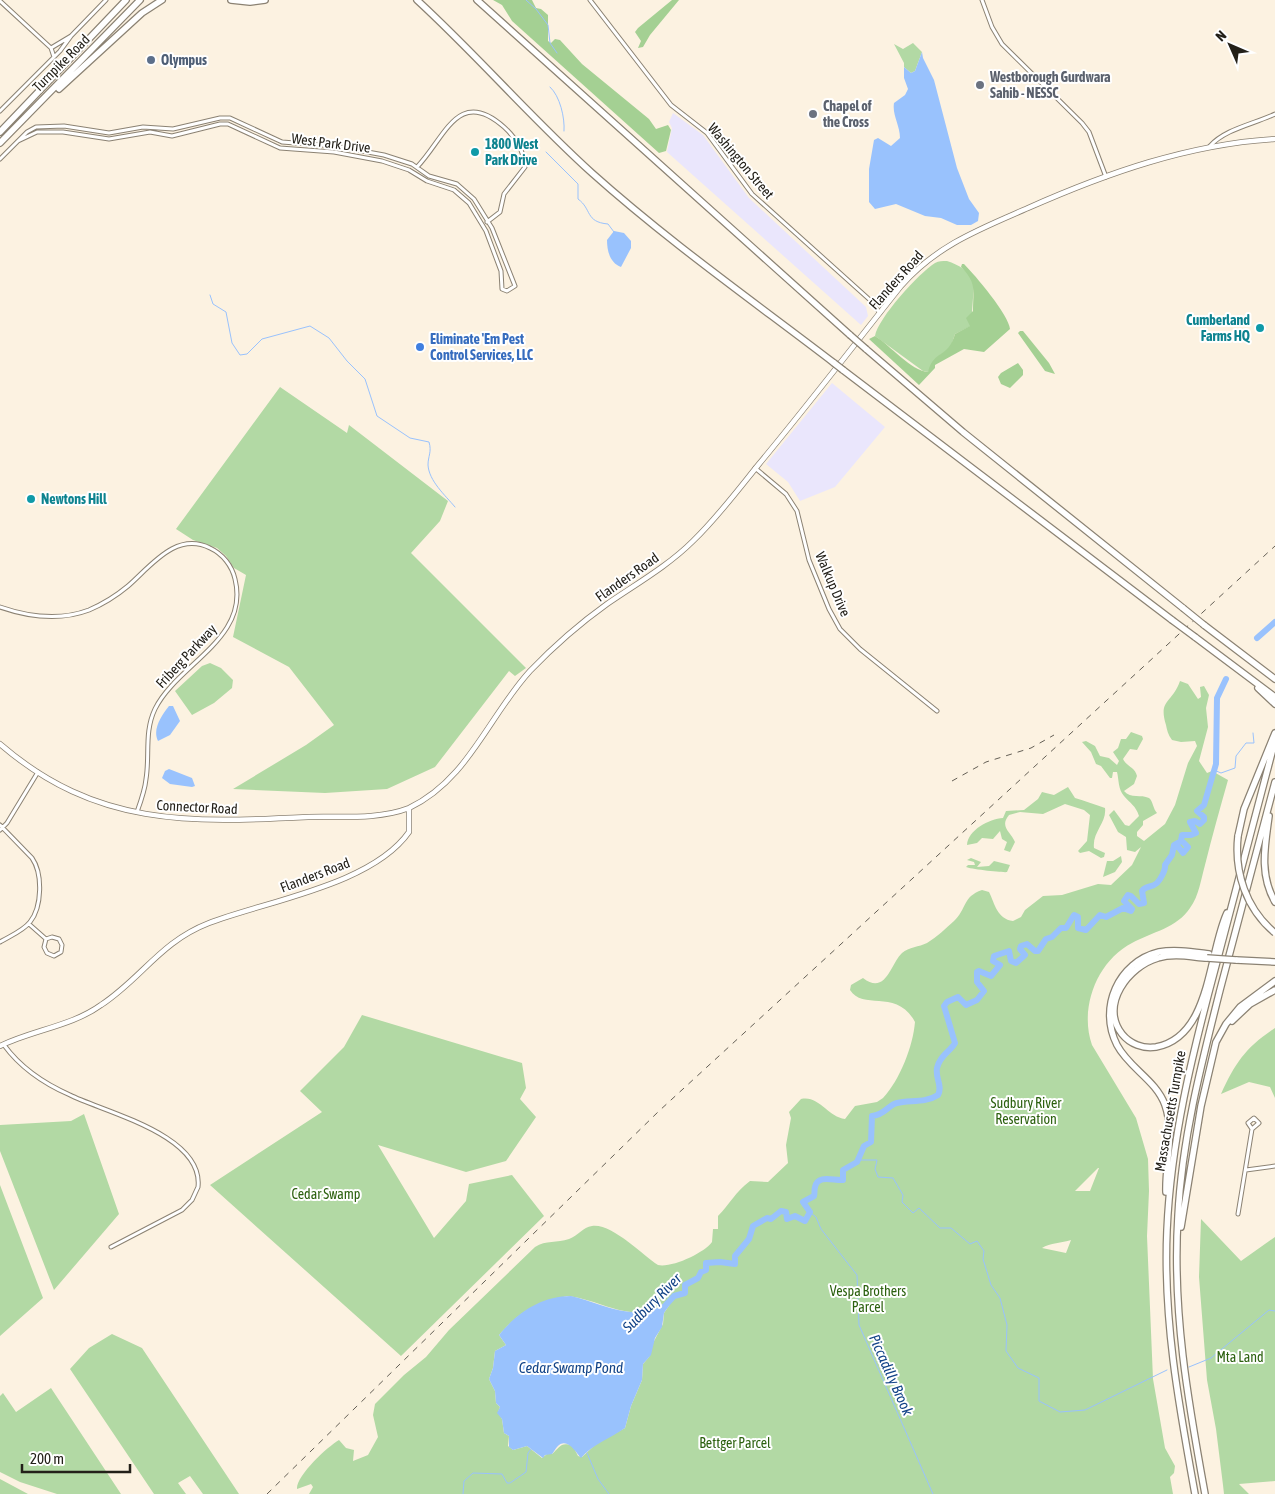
<svg xmlns="http://www.w3.org/2000/svg" width="1275" height="1494" font-family="'Asap Condensed',sans-serif">
  <rect width="100%" height="100%" fill="#fcf2e1"/>
  <path fill="#eae6fc" d="M673,113L703,135L749,198L866,307L868,316L861,325L667,152L672,128L669,122Z
    M832,383L885,427L835,487L800,501L788,482L766,464Z"/>
  <path fill="#b2d9a4" fill-rule="evenodd" d="M913,43L922,52L915,71L911,73L904,67V63L894,44L903,49Z
    M947,261C959,265 970,271 974,284L971,326L955,334L950,349L940,355L928,372L923,371L875,336C878,318 919,273 935,263C939,261 942,261 947,261Z
    M280,387L347,433L349,425L448,501L440,521L411,553L526,668L515,676L509,671L435,767L387,789L325,793L233,789L306,745L334,725L289,667L233,637L246,575L234,568L226,556L217,548L193,540L176,529Z
    M210,663L221,668L233,680L232,688L214,703L192,715L175,691L202,666Z
    M1180,681L1188,684L1198,699L1201,697L1200,687L1204,686L1209,695L1206,708L1208,727L1199,761L1207,773L1212,771L1228,780C1220,808 1212,837 1205,865C1201,879 1199,896 1190,908C1177,928 1152,932 1132,943C1097,961 1079,1008 1092,1045L1136,1118L1148,1159L1149,1191L1147,1236L1153,1379L1165,1448L1175,1466L1174,1473L1170,1477L1173,1494H309L313,1487L311,1484L297,1489C296,1476 327,1447 339,1440L346,1448L354,1450L353,1461L368,1455L378,1437L373,1415L375,1404L404,1375L426,1357L449,1330L535,1247C546,1240 557,1243 569,1239C578,1236 583,1227 592,1226C612,1223 642,1255 658,1265C672,1268 704,1253 712,1242L713,1229H718V1216C730,1204 735,1192 750,1181L768,1182L788,1163L786,1145L791,1118L789,1112L801,1099C819,1095 828,1117 845,1119L855,1106L877,1102L883,1098C900,1080 913,1046 915,1022C897,988 863,1011 850,990L851,985L863,978C886,996 891,963 902,953C909,947 919,947 927,943C937,937 946,928 954,921C967,909 962,897 982,890L989,892C995,904 997,919 1013,921L1021,917L1025,910L1043,896L1062,895L1098,884L1111,885L1132,865L1141,847L1135,852L1127,850L1126,837L1118,832L1109,815L1114,810L1125,825L1129,826L1139,816C1136,806 1130,803 1124,796C1118,789 1119,780 1117,772H1113L1112,778H1110L1101,766L1096,764L1091,752L1082,742L1086,741L1095,746L1100,756L1109,758L1117,765L1119,761L1113,752L1118,748L1121,739H1126L1131,732L1142,736L1143,739L1137,750L1130,749L1123,759C1127,767 1135,767 1137,776L1134,784L1124,791C1131,799 1141,794 1149,798C1153,801 1153,809 1157,813L1143,821V825L1137,832V836L1144,841L1165,824L1175,805L1188,763L1197,746L1195,741L1181,742L1172,740C1168,735 1167,730 1166,725C1158,699 1172,704 1180,681ZM1099,1168L1090,1191H1075L1098,1168ZM1071,1240L1066,1253L1042,1248C1050,1243 1062,1243 1071,1240ZM567,1296C601,1299 637,1328 667,1301L670,1304L664,1313L663,1324L653,1343L649,1357L643,1364L642,1380L631,1406L625,1428L597,1443L582,1457L578,1456L573,1446C561,1441 560,1447 552,1454H547L542,1458L527,1446L513,1450L508,1446L509,1436L504,1433L502,1419L498,1412L500,1407L496,1403L495,1391L489,1379L493,1368L495,1351L506,1345L499,1335C520,1311 536,1303 567,1296Z
    M1068,787L1075,798C1085,801 1094,804 1105,808C1107,823 1092,832 1094,848L1105,853L1104,857L1101,858L1089,851L1080,853L1078,851L1087,841L1090,815L1084,810L1065,804L1043,814L1020,812L1009,815C999,827 1011,832 1015,842L1010,852L1004,850L1007,842L1002,839L1000,831L993,839L982,838L977,843L967,845C968,830 989,819 1003,818L1006,811L1024,810L1038,799L1042,792L1054,795Z
    M1121,856L1122,862L1115,872L1103,877L1107,861H1113Z
    M971,858L981,862L977,867L989,866L994,861L1010,865L1007,872C1005,873 970,869 966,867L968,865H975L974,862L967,860Z
    M362,1015L522,1063L526,1088L520,1099L536,1117L506,1161L466,1172L378,1145L434,1238L466,1201L469,1184L512,1175L544,1216L401,1356L210,1185L322,1112L300,1091L344,1047Z
    M1275,1028V1098L1270,1087L1249,1082L1221,1094C1235,1063 1246,1047 1275,1028Z
    M84,1114L119,1214L54,1290L0,1151V1125L71,1121Z
    M0,1185L43,1298L0,1336Z
    M1201,1219L1241,1261L1275,1237V1481L1239,1484L1249,1494H1224L1223,1485L1216,1429L1207,1380L1199,1277Z
    M112,1334L142,1348L239,1494H203L190,1476L178,1483L186,1494H154L70,1369L89,1348Z
    M51,1388L121,1494H57L20,1482L0,1472V1396L3,1393L16,1412Z
    M0,1479L28,1494H0Z"/>
  <path fill="#a4d093" d="M493,0H532L536,8L541,9L548,15V41L551,43L555,39L560,40L582,64L649,119L656,129L668,125L671,130L666,151L659,153L512,21L502,5Z
    M672,0H679L650,35L643,47L638,48L641,41L635,32L638,28Z
    M962,264H964C975,275 1009,315 1010,329L984,352L964,349L935,365V368L919,385L869,339L875,336C890,345 911,371 928,372C934,349 948,359 955,334L970,326L966,318L973,311C973,290 977,283 961,267Z
    M1020,331H1023L1049,363L1055,374L1045,371L1018,333Z
    M1018,363L1023,370V375L1010,388L1001,384L998,377L1001,373Z"/>
  <path fill="#99c2fd" d="M922,52L923,58L934,80L957,168L969,199L979,213L978,221L971,225H957L941,218L925,216L896,204L875,209L869,202V169L874,140L878,138L891,146L900,138C900,125 892,115 894,103L905,95L908,89L904,78V67L911,73L915,71Z
    M614,231L624,233L631,241V248L621,267C610,263 607,251 607,240Z
    M169,706H173L180,721L170,735L158,741C152,729 162,715 169,706Z
    M169,769L192,778L195,786L192,787L170,784L162,778L165,771Z
    M571,1296C602,1303 640,1326 667,1301L670,1304L664,1313L662,1327L655,1338L651,1355L643,1364L642,1380L631,1406L625,1428C611,1438 593,1444 581,1458C576,1453 567,1436 557,1447C555,1449 554,1452 552,1454L545,1455L543,1458L527,1446L513,1450L509,1447V1436L504,1433L502,1419L497,1413L500,1407L496,1403L495,1391L489,1379L493,1368L495,1351L506,1345L499,1335C517,1313 541,1296 571,1296Z"/>
  <g fill="none" stroke-linecap="round" stroke-linejoin="round">
    <path stroke="#99c2fd" stroke-width="1" d="M526,0L536,9L548,25L550,43L557,53
      M550,87C560,96 565,118 564,131
      M546,152L578,184V199C592,209 585,222 608,224L614,232
      M210,295L213,304L226,312L232,343L240,355L247,354L262,339L310,326L329,338L347,361L365,379L377,416L410,438L429,442C432,452 428,456 428,465C429,481 445,495 455,507
      M1214,770L1221,773L1235,768L1236,756L1246,743H1254L1253,733
      M859,1160H877L875,1169L878,1177L893,1178L903,1195L902,1202L913,1213L919,1208L940,1228H951L970,1244L977,1241L984,1251L983,1259L991,1285L1000,1298L1007,1325L1006,1351L1018,1368L1039,1378V1401L1060,1412L1085,1410L1167,1370
      M811,1213L816,1217L821,1229L857,1275L859,1325L933,1494
      M1189,1367L1211,1358L1269,1310L1275,1311
      M587,1453L598,1479L609,1494
      M463,1494L464,1481L473,1473L502,1474L507,1483H510L526,1472L528,1453L532,1448"/>
    <path stroke="#99c2fd" stroke-width="6" d="M1257,638L1275,622
      M1176,844L1183,853L1188,847L1181,840
      M664,1307L674,1296L685,1293V1285L698,1278L701,1272L706,1270V1263L720,1262L735,1264V1256L749,1239L753,1226L767,1218L771,1219L781,1211L786,1212L787,1219L795,1216L805,1221L810,1212L803,1202L814,1196C815,1193 814,1190 815,1187C818,1174 834,1181 843,1180V1170L857,1162L864,1146L871,1142L872,1116C885,1115 888,1105 897,1103C910,1100 926,1103 938,1095C943,1086 935,1078 937,1068C940,1055 950,1052 955,1043L944,1006L947,1002L958,997L966,1005L977,1000L984,991L977,982V972L979,971L991,976L1000,965L993,961L994,956L1009,951L1011,961L1016,963L1025,955L1020,949L1021,946L1027,944L1035,951H1038L1046,939L1052,937L1061,928H1066L1074,915L1078,917V928L1086,930L1100,915L1106,917L1123,908L1131,911L1132,909L1124,901L1128,895L1131,896L1139,904L1144,903L1142,891C1146,885 1152,888 1157,883C1160,880 1166,870 1165,865L1172,855L1174,845L1181,841L1182,835H1191L1196,833L1190,822L1195,821L1200,824L1204,820V817L1197,811L1204,805L1216,764L1217,698L1226,679"/>
    <g stroke="#8b8273" stroke-width="5">
      <path id="street" d="M590,0L671,105L707,133L752,194L870,300L880,313
        M982,0L992,27L1002,44L1082,123L1089,132L1106,177
        M0,1L51,48L54,57
        M51,48L71,36L106,0
        M0,111L60,51L71,36
        M1210,146C1225,129 1254,124 1275,114
        M0,159L27,132L36,127L64,126L109,133L143,127L173,129L220,118H230L282,142L335,146L384,155L412,164L429,176L457,184L474,199L492,228L515,286L507,291L502,289L501,271L486,231L469,203L454,190L427,181L409,170L382,161L334,152L280,148L228,124H220L172,136L150,132L109,139L63,132H37L18,141
        M417,167C445,138 458,86 504,127C516,138 524,150 525,167L504,194L500,212L487,222
        M871,300L879,301L889,299
        M755,468L786,494L797,511L809,560L829,609L840,629L860,649L937,711
        M0,607C29,617 60,621 89,610C103,604 116,596 128,586C151,566 176,531 210,548C223,554 232,566 235,579C250,639 177,664 155,709C144,732 150,755 146,779C145,790 141,801 137,812
        M0,825L32,858C43,874 42,907 30,922C23,931 10,936 0,942
        M0,830L7,823L38,772
        M29,924L46,939L44,947L47,953L54,956L61,952L62,945L59,939L52,937L46,939
        M4,1045C20,1067 45,1084 70,1095C104,1112 204,1135 198,1187L192,1200L182,1210L111,1247
        M1246,1170L1275,1166
        M1238,1214L1252,1129L1248,1123L1254,1118L1259,1123L1252,1129"/>
    </g>
    <g stroke="#8b8273" stroke-width="6">
      <path id="secondary" d="M0,744C96,827 190,823 308,817C340,816 378,820 409,808
        M0,1046C33,1030 72,1026 101,1005C142,978 160,942 209,923C266,901 372,885 409,832V808C468,780 488,717 530,671C554,646 579,624 607,604C636,584 668,566 693,541C717,518 738,490 759,464C808,405 854,345 901,286C937,245 980,229 1028,208C1107,173 1189,144 1275,139"/>
    </g>
    <g stroke="#8b8273" stroke-width="8">
      <path id="highway" d="M231,0L250,2L265,0
        M417,0C478,56 531,118 592,173C668,241 753,301 834,363
        M477,0L850,335
        M59,89L142,13L162,0
        M0,132L126,0
        M0,143L140,0
        M866,349L963,432L1183,608
        M843,370L1172,620
        M1204,625L1275,679
        M1195,637L1275,697
        M1258,688L1275,704
        M1269,816C1265,846 1259,874 1275,902
        M1238,836L1244,809L1275,733
        M1207,958C1191,957 1174,953 1158,958C1129,966 1099,1005 1122,1034C1130,1044 1143,1049 1156,1047C1211,1037 1208,954 1227,913
        M1236,960L1275,962
        M1232,1021L1250,1004L1275,990
        M1166,1192C1165,1164 1175,1133 1165,1105C1156,1080 1129,1068 1117,1045C1098,1008 1118,962 1159,952C1175,949 1193,952 1209,954
        M1181,1227L1201,1106L1216,1042L1226,1024L1240,1007L1275,981
        M1195,1494C1179,1406 1163,1320 1167,1230C1171,1140 1192,1055 1215,969C1235,893 1255,817 1275,741
        M1205,1494C1188,1401 1172,1311 1178,1216C1182,1139 1201,1065 1220,990C1238,921 1257,851 1275,782"/>
    </g>
    <use href="#street" stroke="#fff" stroke-width="3"/>
    <use href="#secondary" stroke="#fff" stroke-width="4.5"/>
    <use href="#highway" stroke="#fff" stroke-width="5.5"/>
    <path stroke="#645f55" stroke-width="1" stroke-dasharray="6 6" stroke-linecap="butt" d="M952,781L986,762L1031,748L1054,735
      M267,1494L659,1111L1275,546"/>
    <g stroke="#8b8273" stroke-width="8" stroke-linecap="butt">
      <path id="highway-bridge" d="M850,335L866,349
        M834,363L843,370
        M1183,608L1204,625
        M1172,620L1195,637
        M1238,836C1234,872 1246,909 1275,933
        M1207,958L1236,960"/>
    </g>
    <use href="#highway-bridge" stroke="#fff" stroke-width="5.5"/>
  </g>
  <circle fill="#5c6f8a" stroke="#fff" stroke-width="2" cx="151" cy="60" r="5"/>
  <g fill="#6b7280" stroke="#fff" stroke-width="2">
    <circle cx="980" cy="85" r="5"/>
    <circle cx="813" cy="114" r="5"/>
  </g>
  <g fill="#0f9aa8" stroke="#fff" stroke-width="2">
    <circle cx="475" cy="152" r="5"/>
    <circle cx="1260" cy="328" r="5"/>
    <circle cx="31" cy="499" r="5"/>
  </g>
  <circle fill="#3f7fe0" stroke="#fff" stroke-width="2" cx="420" cy="347" r="5"/>
  <g text-anchor="middle" stroke-width="4" stroke-linejoin="round" paint-order="stroke">
    <g font-size="14" font-weight="bold" fill="#4e5e75" stroke="#fff" text-anchor="start">
      <text x="161" y="65">Olympus</text>
    </g>
    <g font-size="14" fill="#232019" stroke="#fff">
      <text transform="translate(61 63) rotate(-45)" y="5">Turnpike Road</text>
      <text transform="translate(331 143) rotate(7)" y="5">West Park Drive</text>
      <text transform="translate(741 161) rotate(50)" y="5">Washington Street</text>
      <text transform="translate(896 280) rotate(-48)" y="5">Flanders Road</text>
      <text transform="translate(627 577) rotate(-35)" y="5">Flanders Road</text>
      <text transform="translate(833 584) rotate(67)" y="5">Walkup Drive</text>
      <text transform="translate(186 656) rotate(-47)" y="5">Friberg Parkway</text>
      <text transform="translate(197 807) rotate(3)" y="5">Connector Road</text>
      <text transform="translate(315 875) rotate(-21)" y="5">Flanders Road</text>
      <text transform="translate(1170 1111) rotate(-80)" y="5">Massachusetts Turnpike</text>
    </g>
    <g font-size="14" font-weight="bold" fill="#5b616d" stroke="#fff" text-anchor="start">
      <text x="990" y="82">Westborough Gurdwara<tspan x="990" dy="16">Sahib - NESSC</tspan></text>
      <text x="823" y="111">Chapel of<tspan x="823" dy="16">the Cross</tspan></text>
    </g>
    <g font-size="14" font-weight="bold" fill="#0d838f" stroke="#fff" text-anchor="start">
      <text x="485" y="149">1800 West<tspan x="485" dy="16">Park Drive</tspan></text>
      <text x="1250" y="325" text-anchor="end">Cumberland<tspan x="1250" dy="16">Farms HQ</tspan></text>
      <text x="41" y="504">Newtons Hill</text>
    </g>
    <g font-size="14" font-weight="bold" fill="#366cbe" stroke="#fff" text-anchor="start">
      <text x="430" y="344">Eliminate 'Em Pest<tspan x="430" dy="16">Control Services, LLC</tspan></text>
    </g>
    <g font-size="14" fill="#2c610f" stroke="#fff">
      <text x="1026" y="1108">Sudbury River<tspan x="1026" dy="16">Reservation</tspan></text>
      <text x="326" y="1199">Cedar Swamp</text>
      <text x="868" y="1296">Vespa Brothers<tspan x="868" dy="16">Parcel</tspan></text>
      <text x="1240" y="1362">Mta Land</text>
      <text x="735" y="1448">Bettger Parcel</text>
    </g>
    <g font-size="15" font-style="italic" fill="#124387" stroke="#fff">
      <text transform="translate(652 1303) rotate(-45)" y="5">Sudbury River</text>
      <text x="571" y="1373">Cedar Swamp Pond</text>
      <text transform="translate(891 1375) rotate(66)" y="5">Piccadilly Brook</text>
    </g>
  </g>
  <g transform="translate(1230 45) rotate(315)" stroke="#ffffff" stroke-width="4" paint-order="stroke">
  <path d="M0-4L9 19L0 12L-9 19Z" fill="#232019"/>
  <text y="-8" font-size="14" font-weight="bold" text-anchor="middle" fill="#232019">N</text>
  </g>
  <path d="M22 1464v8h108v-8" fill="none" stroke="#232019" stroke-width="2.5"/>
  <text x="30" y="1464" font-size="15" fill="#232019" stroke="#ffffff" stroke-width="4" paint-order="stroke">200 m</text>
</svg>
